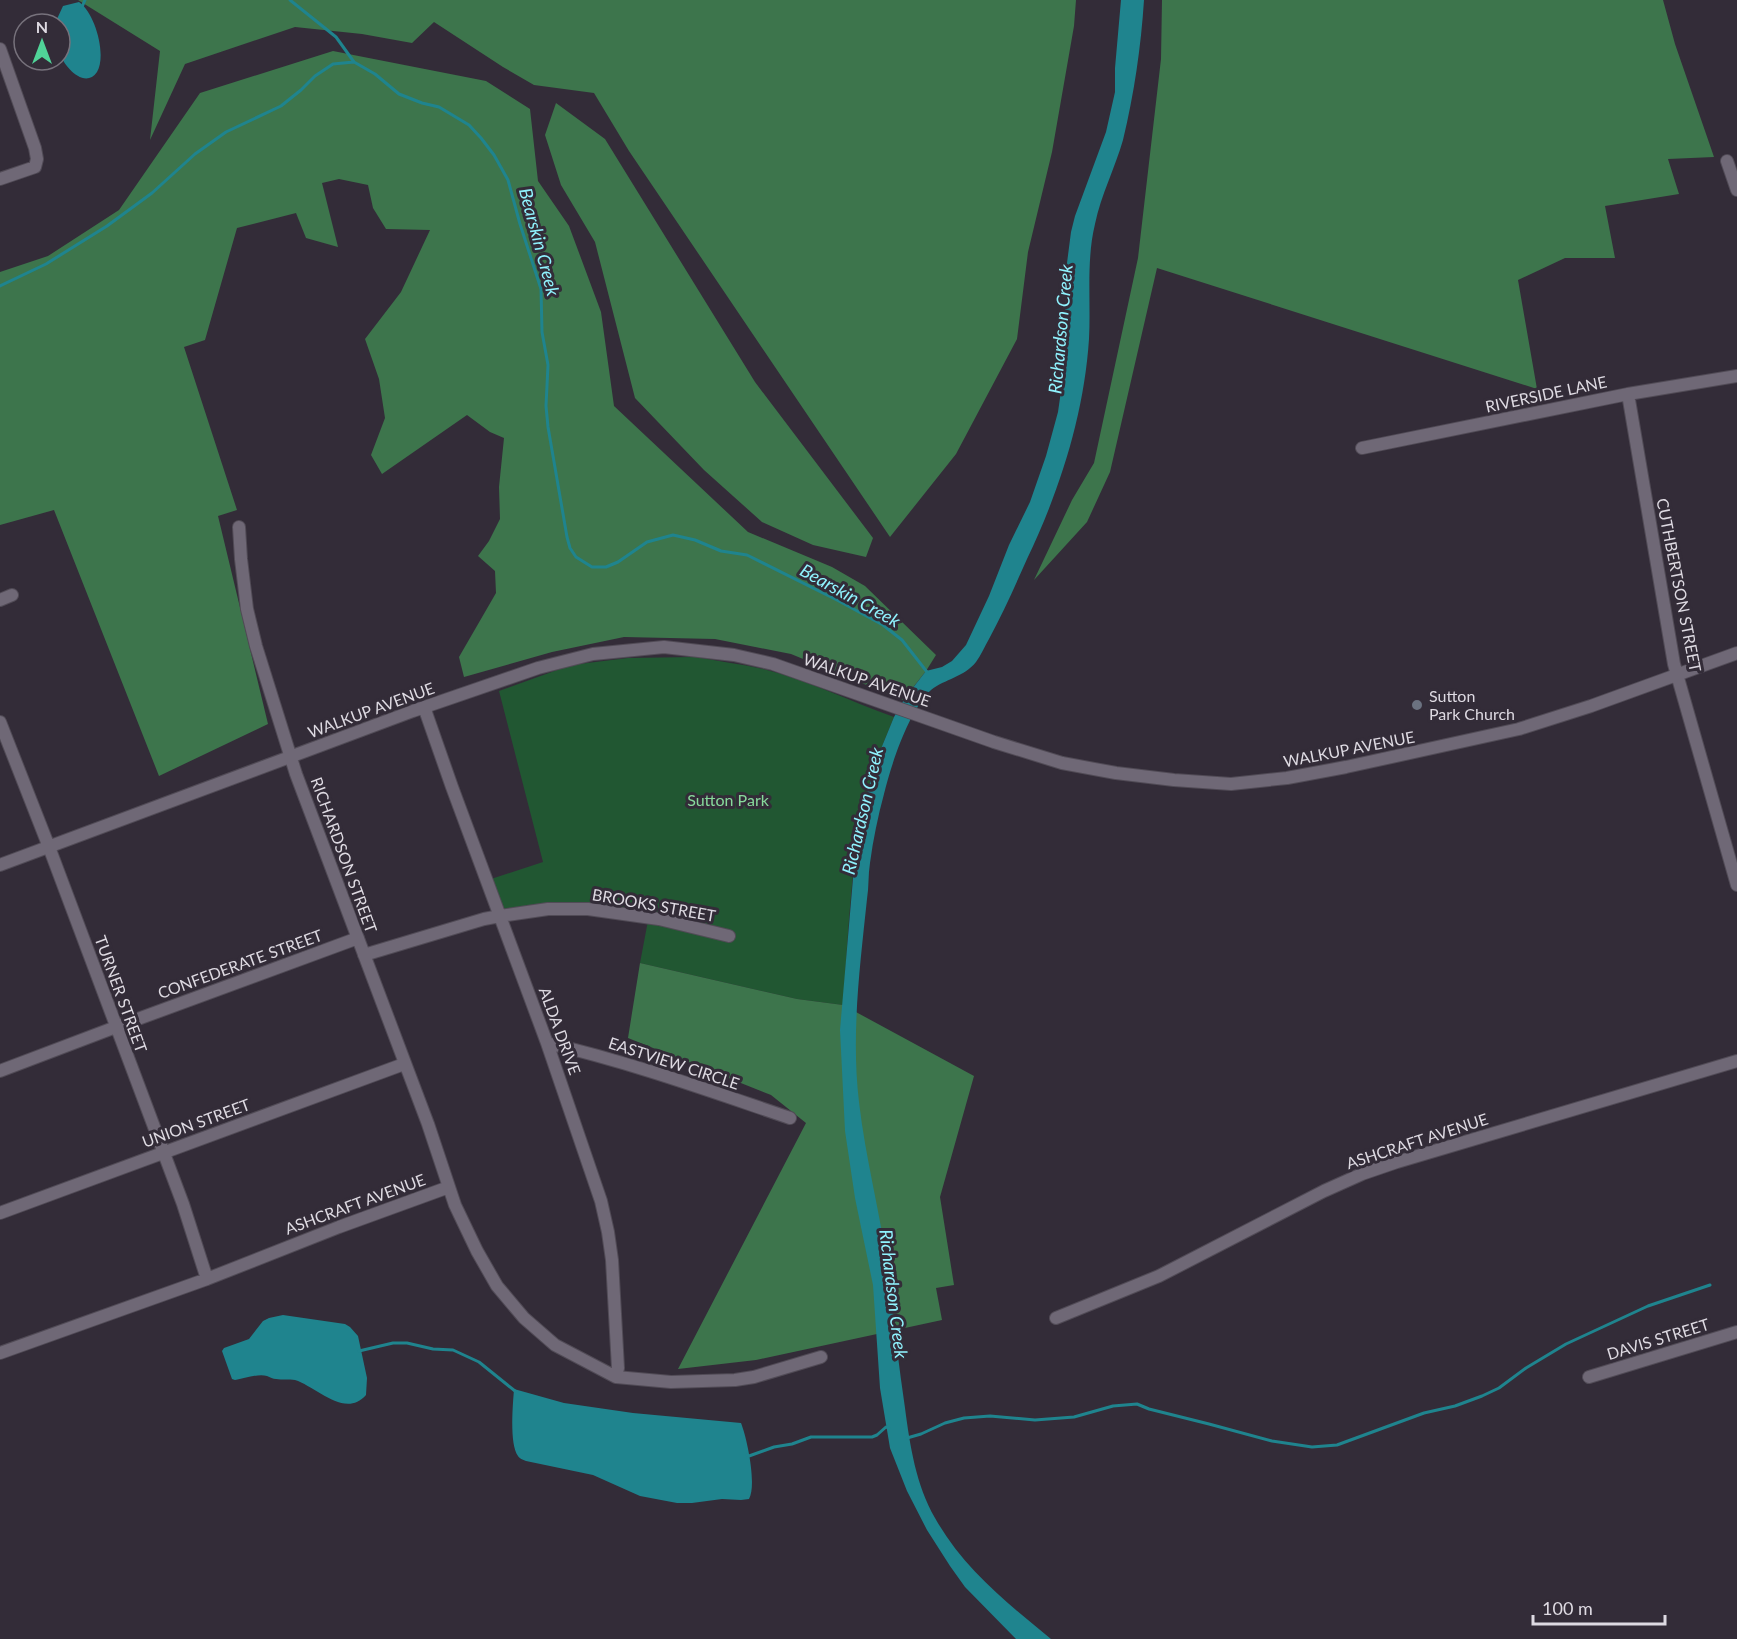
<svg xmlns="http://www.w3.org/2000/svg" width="1737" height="1639" font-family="Lato,sans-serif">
  <rect width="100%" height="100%" fill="#332c38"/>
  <path fill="#215732" d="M695,657C717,661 741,664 763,669C808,680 851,702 894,717C881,748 869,779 862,813C850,876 848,941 843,1005L797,999L640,963L650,910L593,904L502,910L491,879L543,862L499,691L571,665L628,658Z"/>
  <path fill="#3d754c" d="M78,0H1076L1074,26L1052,152L1028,252L1017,339L956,454L890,537L629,151L594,93L534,85L503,67L434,22L412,43L362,34L295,27L185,64L150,140L160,51Z
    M1162,0H1663L1675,44L1714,157L1668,159L1679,194L1605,206L1615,258H1565L1518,280L1537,389L1157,268L1110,472L1087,522L1034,580L1072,500L1094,463L1138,258L1161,59Z
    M333,51L486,81L530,109L538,181L569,226L601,312L614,406L748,532L832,567L865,586L936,655L926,671L903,700L791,654L715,639L624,637L552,652L464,677L459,657L496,593L495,571L478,556L489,541L500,519L499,487L504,438L490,432L467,415L382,474L371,455L385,418L379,379L365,339L401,292L430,230L386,229L373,208L368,185L339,179L322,183L338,247L306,238L296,213L237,228L205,340L184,347L237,510L218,516L268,724L159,776L54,510L0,525V272L48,256L119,210L200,93Z
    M556,103L605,139L755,382L873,538L866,557L813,545L762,522L704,470L635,398L595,242L561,185L545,135Z
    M640,963L797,999L843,1005L974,1076L940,1197L954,1285L936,1288L942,1320L756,1360L678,1369L806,1123L771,1095L628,1038Z"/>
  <path fill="#1f848e" d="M1121,0H1144C1141,47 1134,94 1123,140C1115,168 1101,195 1095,224C1086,261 1091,301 1089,339C1084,415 1060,490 1027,559C1015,586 1003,613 989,639C985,646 981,655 976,662C964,677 945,679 931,690C909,710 891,765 884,794C878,816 873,840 870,863C868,875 869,887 867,899C860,966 851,1034 859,1102C866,1163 883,1223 890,1285C894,1326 899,1367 905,1408C910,1446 916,1485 935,1518C963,1568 1008,1604 1051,1639H1016L965,1587L950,1566L927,1530L907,1491L890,1448L880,1388L873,1285L855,1198L845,1131L840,1030L854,867L862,812L876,761L894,717L905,698L926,671L942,667L952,661L966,645L989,596L1009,545L1030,502L1046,456L1058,412L1062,384L1067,263L1071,232L1075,216L1106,132L1115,92V68Z
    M79,2C95,13 107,55 97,72C85,90 63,66 60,53C58,44 60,33 60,24H57V19L63,6Z
    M283,1315L345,1324L350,1327L358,1336L367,1378L366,1395C345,1419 317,1387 295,1380C289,1379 282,1380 276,1379C273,1379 270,1377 267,1376C258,1373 244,1379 235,1380L232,1379L222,1351L224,1348L249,1339L263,1321L269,1318Z
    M514,1389L564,1403L633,1413L741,1423C747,1438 757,1485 749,1499L741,1500L722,1499L692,1503H677L640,1496L593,1475L526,1461C523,1460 519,1458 518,1456C509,1444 513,1403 514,1389Z"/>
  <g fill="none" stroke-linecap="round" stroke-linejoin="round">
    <path stroke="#1f848e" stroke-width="3" d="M290,0L336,37L354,62
      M82,7L85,0
      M0,286L46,264L107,226L152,193L195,154L226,132L281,106L301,90L315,76L333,64L354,62L375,74L399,94L422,103L439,107L469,125L481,138L494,155L508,180L520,224L541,289L542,332L548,365L546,406L548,427L567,537L570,548L576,557L592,567H606L618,562L647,542L673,535L695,540L721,551L747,555L837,600L883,625L902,640L927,672
      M359,1351L393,1343H407L433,1349L453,1350L479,1362L515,1391
      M907,1438L921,1434L945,1423L964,1418L990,1416L1035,1420L1074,1417L1113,1406L1137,1404L1149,1409L1209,1424L1272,1441L1312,1447L1337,1445L1424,1413L1455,1406L1482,1396L1499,1388L1526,1368L1566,1344L1648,1306L1710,1285
      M747,1455L749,1456L774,1447L792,1444L811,1437H872L877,1435L886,1427L889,1428"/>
    <g stroke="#514b56" stroke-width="14">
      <path id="minor" d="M0,49L35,148L37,159L35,167L0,179
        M1727,161L1737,190
        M1628,394L1674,664L1737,885
        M1362,448L1628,394L1737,376
        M239,527L241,559L247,609L256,646L296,774L428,1124L455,1205L477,1251L497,1286L524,1318L555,1345L616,1377L671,1382L735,1380L754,1377L821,1357
        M0,600L12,595
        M424,707L452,787L547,1043L601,1201L608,1232L612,1260L618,1368L616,1377
        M0,722L49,847L183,1204L207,1279
        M0,865L413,711L538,668L593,654L664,647L734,655L773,664L994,742L1062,763L1116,773L1174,780L1231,784L1287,778L1346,767L1519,729L1591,706L1737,653
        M364,955L484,919L500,916L548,909H588L659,919L729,936
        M547,1043C630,1062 710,1091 790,1118
        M0,1071L108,1030L358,938
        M0,1213L404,1064
        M1056,1318L1159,1276L1324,1191L1362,1174L1397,1162L1737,1061
        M0,1353L207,1279L339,1227L449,1187
        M1589,1377L1737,1332"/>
    </g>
    <use href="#minor" stroke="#6f6876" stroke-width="12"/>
  </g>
  <circle fill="#6b7280" stroke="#332c38" stroke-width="2" cx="1417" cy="705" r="6"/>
  <g text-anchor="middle" stroke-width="6" stroke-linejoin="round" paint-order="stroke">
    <g font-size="16" fill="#dedae2" stroke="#332c38">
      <text transform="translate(1546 394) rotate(-12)" y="6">RIVERSIDE LANE</text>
      <text transform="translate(1679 585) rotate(79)" y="6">CUTHBERTSON STREET</text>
      <text transform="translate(867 680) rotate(19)" y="6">WALKUP AVENUE</text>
      <text transform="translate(371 710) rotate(-20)" y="6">WALKUP AVENUE</text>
      <text transform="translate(1349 749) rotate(-11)" y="6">WALKUP AVENUE</text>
      <text transform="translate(344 855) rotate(70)" y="6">RICHARDSON STREET</text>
      <text transform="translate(654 905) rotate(10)" y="6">BROOKS STREET</text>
      <text transform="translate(240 964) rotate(-20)" y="6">CONFEDERATE STREET</text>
      <text transform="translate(121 994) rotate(70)" y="6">TURNER STREET</text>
      <text transform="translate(560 1031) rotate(70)" y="6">ALDA DRIVE</text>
      <text transform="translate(674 1063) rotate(18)" y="6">EASTVIEW CIRCLE</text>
      <text transform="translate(196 1123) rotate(-20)" y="6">UNION STREET</text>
      <text transform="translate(1417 1141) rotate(-18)" y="6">ASHCRAFT AVENUE</text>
      <text transform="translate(355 1204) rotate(-20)" y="6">ASHCRAFT AVENUE</text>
      <text transform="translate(1658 1339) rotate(-17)" y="6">DAVIS STREET</text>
    </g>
    <g font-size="16" fill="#dedae2" stroke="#332c38" text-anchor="start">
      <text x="1429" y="702">Sutton<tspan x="1429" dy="18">Park Church</tspan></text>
    </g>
    <g font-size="16" fill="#87d99b" stroke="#332c38">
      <text x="728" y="806">Sutton Park</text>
    </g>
    <g font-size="18" font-style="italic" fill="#90f3fe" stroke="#332c38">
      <text transform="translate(539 242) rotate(75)" y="6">Bearskin Creek</text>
      <text transform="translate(1061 329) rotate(-85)" y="6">Richardson Creek</text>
      <text transform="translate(850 596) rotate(29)" y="6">Bearskin Creek</text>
      <text transform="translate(863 811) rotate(-77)" y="6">Richardson Creek</text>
      <text transform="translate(893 1294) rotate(83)" y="6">Richardson Creek</text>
    </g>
  </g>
  <g transform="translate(42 42)"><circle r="28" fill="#332c38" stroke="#77727c" stroke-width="1.5"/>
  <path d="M0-4.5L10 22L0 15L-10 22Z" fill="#50d398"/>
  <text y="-9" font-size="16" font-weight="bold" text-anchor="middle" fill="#dedae2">N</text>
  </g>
  <path d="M1533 1615v9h132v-9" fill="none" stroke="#dedae2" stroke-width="3"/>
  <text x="1542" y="1615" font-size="18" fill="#dedae2" stroke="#332c38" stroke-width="4.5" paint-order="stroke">100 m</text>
</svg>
